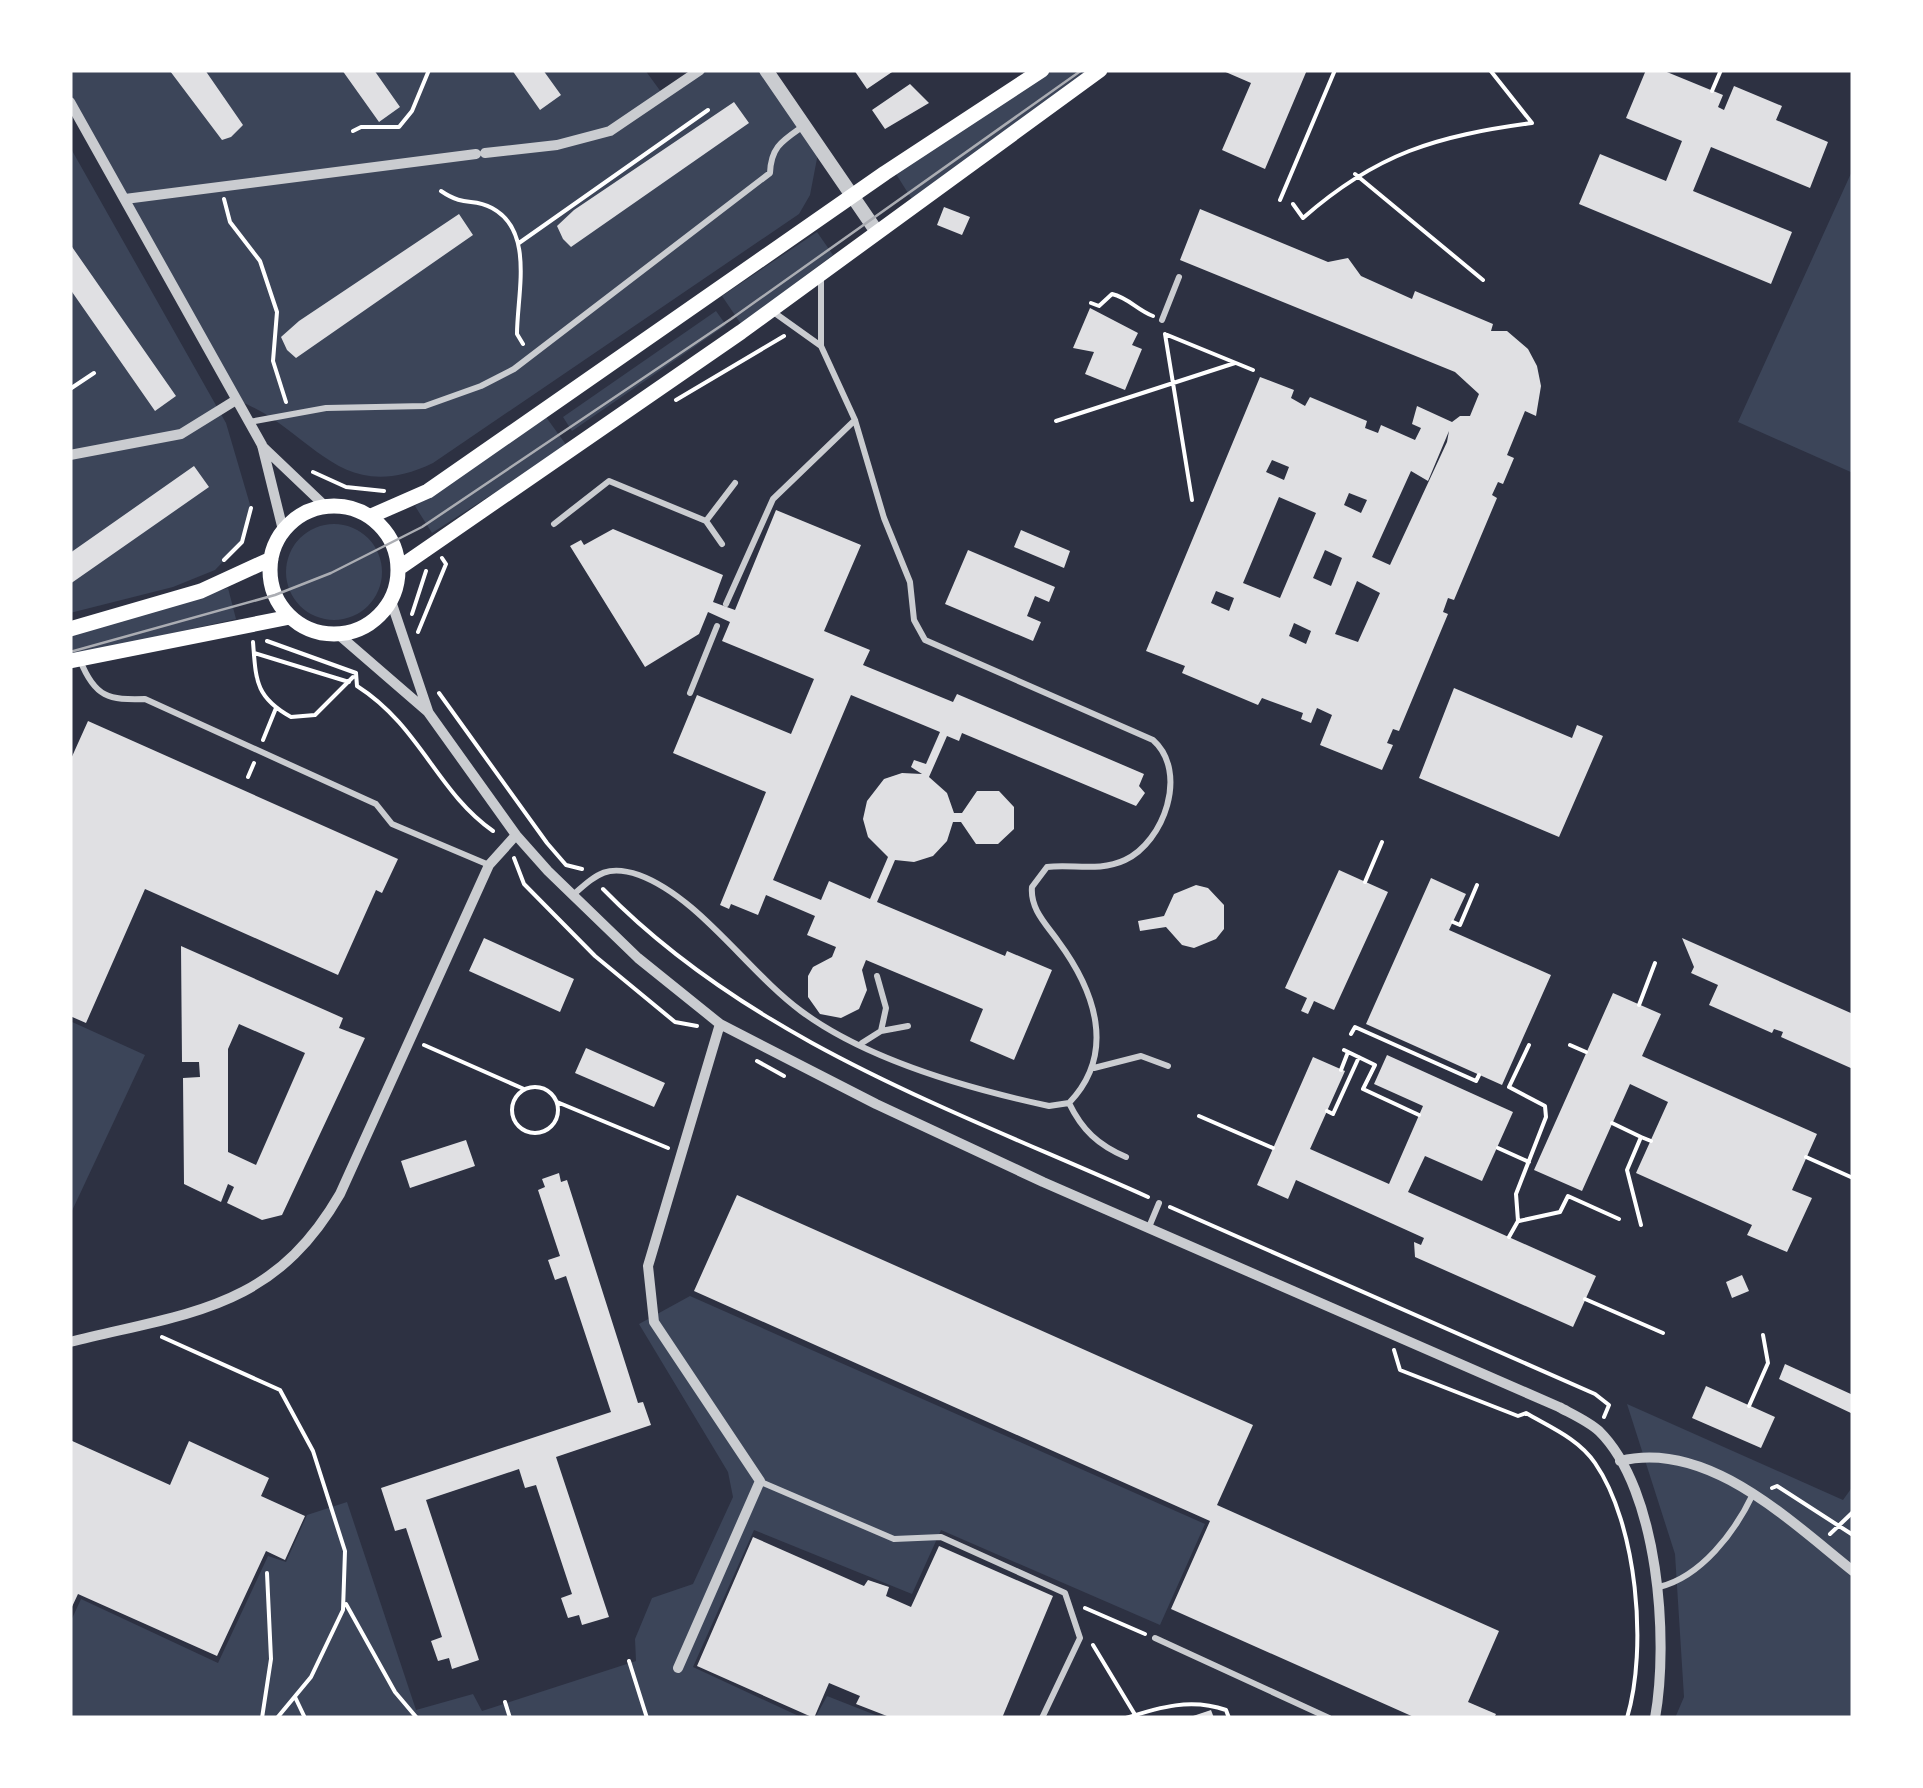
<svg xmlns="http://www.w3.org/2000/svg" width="1923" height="1788" font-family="Cabin,sans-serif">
  <rect width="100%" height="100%" fill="#2d3142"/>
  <path fill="#3c4559" d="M70,70H645L664,96L700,70H765L819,148L810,195L799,214L433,463C337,509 312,427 236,400L70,102Z
    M1053,70H1093L913,201L896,174Z
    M70,147L226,423L251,508L242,542L215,570L173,587L70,613Z
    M1853,169V473L1738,422Z
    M817,232L833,255L741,324L722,296Z
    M716,311L726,325L572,431L563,417Z
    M546,417L567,446L432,533L415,506Z
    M286 572a48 48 0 1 1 96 0a48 48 0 1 1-96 0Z
    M228,588L236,619L70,656V634Z
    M70,1021L145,1055L70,1215Z
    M690,1296L1205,1524L1160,1625L941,1530L912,1594L754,1530L693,1667L803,1718H70V1623L81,1599L218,1663L268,1556L286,1562L307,1515L347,1502L416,1710L473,1694L482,1711L636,1661L635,1639L652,1598L693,1584L733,1497L728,1472L639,1324Z
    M1627,1404L1843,1500L1853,1486V1718H1675L1684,1697L1675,1554Z
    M827,1696L883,1718H815Z"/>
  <path fill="#e0e0e3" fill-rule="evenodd" d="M205,70L243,125L231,137L222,140L170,71Z
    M342,70H374L400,107L379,122Z
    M512,70H543L561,95L540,110Z
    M854,70H895L867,89Z
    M1221,70H1307L1265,169L1222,150L1251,83Z
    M1646,70H1662L1723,95L1718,107L1724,110L1734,86L1782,106L1776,120L1828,142L1810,188L1711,147L1693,191L1792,232L1771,284L1579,204L1600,154L1666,181L1682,141L1626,118Z
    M910,84L929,103L885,129L872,110Z
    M734,102L749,123L571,247L563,239L557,226L574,210Z
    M944,207L970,217L962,235L937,225Z
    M1200,209L1328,262L1348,258L1361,276L1412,299L1415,291L1493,324L1491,331H1507L1528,349L1537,366L1541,386L1536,416L1525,411L1507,455L1514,458L1503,484L1498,482L1492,495L1497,498L1454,600L1448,598L1443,612L1448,614L1399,731L1393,729L1387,743L1393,745L1382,770L1320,745L1332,715L1317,708L1311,723L1301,719L1303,713L1262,698L1258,705L1182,673L1185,666L1146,651L1260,377L1294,390L1291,398L1305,406L1310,397L1367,421L1365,428L1378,433L1381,425L1415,440L1421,428L1412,424L1417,406L1452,422L1460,416H1470L1479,394L1455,372L1180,260ZM1449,431L1447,442L1390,565L1372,557L1411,471L1428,481ZM1272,460L1289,467L1284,480L1266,472ZM1349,493L1367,500L1361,513L1344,505ZM1279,497L1316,513L1280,598L1243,583ZM1325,550L1342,558L1331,586L1313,578ZM1357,581L1380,593L1358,642L1335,634ZM1216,591L1234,598L1229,611L1211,603ZM1294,623L1311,631L1306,644L1289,636Z
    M459,214L473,235L296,358L287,350L281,337L299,321Z
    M70,244L176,396L155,411L70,289Z
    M1090,308L1138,333L1132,345L1142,349L1125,390L1085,374L1094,352L1073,348Z
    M194,466L209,487L70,584V553Z
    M776,510L861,545L824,631L870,650L863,665L953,702L957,694L1144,774L1139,786L1145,793L1136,806L962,733L959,741L947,736L929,777L947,793L954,813H962L977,791H999L1014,807V829L998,844H976L961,822H953L947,841L933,856L914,862L895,860L877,902L1005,956L1007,951L1052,970L1014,1060L970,1041L983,1009L866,960L862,970L867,990L859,1009L841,1018L820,1014L808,997V976L813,967L832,957L836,947L807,935L815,916L766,895L758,915L731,904L729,909L720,905L766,792L673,753L697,695L791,734L814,679L722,641L730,622L708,612L699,634L645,667L570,546L581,540L584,545L613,529L723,575L713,602L735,610ZM851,695L940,732L926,764L914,760L911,767L922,774L902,773L884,779L867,801L863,819L868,837L888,857L870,899L829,881L821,900L773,880Z
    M1021,530L1070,551L1064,568L1014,547Z
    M968,550L1055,587L1049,602L1035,596L1027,616L1041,622L1033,641L945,604Z
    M1454,688L1572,738L1577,725L1603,736L1559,837L1419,778Z
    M88,721L398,859L382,893L376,890L338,975L145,889L86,1023L70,1016V761Z
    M1339,870L1388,892L1334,1010L1314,1001L1308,1014L1301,1011L1307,998L1285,988Z
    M1431,878L1466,894L1449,930L1551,975L1502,1085L1366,1024Z
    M1196,885L1208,888L1224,905V929L1216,939L1194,948L1182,945L1166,927L1140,931L1138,921L1164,916L1174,894Z
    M484,938L574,979L560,1012L469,971Z
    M1682,938L1853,1014V1069L1781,1037L1783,1032L1774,1029L1772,1033L1709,1005L1718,985L1691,973L1694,967Z
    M181,946L343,1018L339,1028L365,1038L282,1215L262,1220L227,1203L234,1187L228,1184L221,1202L184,1184L183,1078L200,1077L199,1062H182ZM239,1024L305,1053L256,1165L228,1152V1049Z
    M1613,993L1661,1014L1642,1056L1817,1134L1792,1190L1812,1198L1787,1252L1747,1235L1752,1225L1636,1173L1668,1102L1630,1084L1582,1191L1534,1170Z
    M586,1048L665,1083L654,1107L575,1073Z
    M1387,1055L1513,1112L1482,1181L1425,1156L1408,1192L1596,1276L1573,1327L1415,1257L1414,1242L1421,1245L1424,1238L1296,1180L1288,1199L1257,1185L1313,1057L1345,1071L1310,1149L1389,1184L1423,1106L1374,1084Z
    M466,1140L475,1166L410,1188L401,1161Z
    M559,1173L561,1182L567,1180L638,1403L643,1402L651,1425L556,1457L609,1617L582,1625L579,1615L568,1618L561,1598L572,1594L536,1485L525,1488L519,1469L426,1500L479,1660L452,1669L449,1658L438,1661L431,1641L442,1637L406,1528L395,1531L381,1488L611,1412L566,1276L555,1280L548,1260L560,1256L538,1190L545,1187L542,1179Z
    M737,1195L1253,1425L1217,1505L1499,1631L1468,1702L1496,1714L1494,1718H1416L1171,1609L1210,1521L694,1291Z
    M1742,1275L1749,1291L1732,1298L1726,1282Z
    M1785,1364L1853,1395V1414L1779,1379Z
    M1706,1386L1775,1417L1761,1448L1692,1418Z
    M70,1440L170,1485L189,1441L269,1478L261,1496L305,1516L285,1560L266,1551L217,1656L78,1594L70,1611Z
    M753,1537L864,1586L868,1580L889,1587L886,1596L911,1607L939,1546L1053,1596L1002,1718H892L856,1704L860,1696L829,1683L814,1718L697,1666Z
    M1211,1710L1214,1718H1190V1717Z"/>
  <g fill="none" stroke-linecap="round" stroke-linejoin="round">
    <path stroke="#fff" stroke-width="4" d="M1712,91L1721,70
      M353,131L361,127H399L412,111L429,70
      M1355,174L1483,280
      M441,191C466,208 472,197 492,208C535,231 517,294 517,334L523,344
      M224,199L230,222L260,261L277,312L273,361L286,402
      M1280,200L1335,70
      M1293,204L1303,218C1377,153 1436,136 1532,123L1490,70
      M519,243L708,110
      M1091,303L1099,306L1112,294C1129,298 1137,310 1153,316
      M1165,334L1192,500
      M1165,334L1253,370
      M70,389L94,373
      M676,400L784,336
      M1056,421L1235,363
      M313,472L346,487L384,491
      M224,560L242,542L251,508
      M412,614L426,571
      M418,632L446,564L442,558
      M267,641L356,673
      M253,642C256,680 255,697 291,717L315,715L353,677
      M254,653L349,682
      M356,673L357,686C420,726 437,792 493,831
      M439,693L547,843L566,865L582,869
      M263,740L276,708
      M248,777L254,763
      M514,858L524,884L595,956L675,1022L697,1026
      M1365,882L1382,842
      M603,889C751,1041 959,1112 1148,1197
      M1453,922L1460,925L1477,885
      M1639,1005L1655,963
      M1351,1034L1355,1027L1476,1081L1479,1075
      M424,1045L524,1089
      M1570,1045L1586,1052
      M1344,1050L1375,1065L1363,1089L1419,1115
      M757,1061L784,1076
      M1341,1070L1348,1052
      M512 1110a23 23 0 1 1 46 0a23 23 0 1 1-46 0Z
      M557,1102L668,1148
      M1327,1111L1333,1114L1359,1057
      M1199,1116L1273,1148
      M1612,1123L1641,1137L1627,1170L1641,1225
      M1641,1137L1651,1141
      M1498,1148L1529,1162
      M1806,1157L1853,1178
      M1170,1207L1595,1394L1609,1405L1604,1417
      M1519,1221L1560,1212L1568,1196L1619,1219
      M1509,1237L1518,1221L1516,1194L1546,1117L1545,1106L1509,1087L1529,1045
      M1585,1299L1663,1333
      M162,1337L280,1390L313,1451L345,1551L343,1610L311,1677L277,1718
      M1394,1350L1400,1370L1518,1416L1526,1413C1550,1427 1579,1439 1595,1463C1637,1524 1648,1648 1627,1718
      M1749,1406L1768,1363L1763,1335
      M1772,1488L1777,1486L1853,1535
      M1830,1534L1853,1512
      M346,1604L395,1692L417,1718
      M1085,1608L1145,1634
      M1093,1645L1137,1718
      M629,1661L647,1718
      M295,1697L305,1718
      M505,1702L510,1718
      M262,1718L271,1659L267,1573
      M471,1718H476
      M1126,1718C1160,1707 1191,1698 1226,1710L1229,1718"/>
    <path stroke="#caccd0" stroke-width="6" d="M772,311L821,346V278
      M1162,320L1179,277
      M249,422L326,408L425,406L481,386L514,369L770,173C771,147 782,141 802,127
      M706,521L735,483
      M554,524L609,481L706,521L722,544
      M726,604L773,499L855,420
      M80,660C95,698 109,700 145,699L376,804L392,824L489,865
      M690,693L717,626
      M573,895C597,874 607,864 639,875C699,897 748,972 801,1011C867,1060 970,1089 1049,1106L1069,1103C1117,1053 1095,991 1058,941C1046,924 1030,909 1032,887L1047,867C1073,864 1100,872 1125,860C1164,842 1189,772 1153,740L925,640L914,620L910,582L884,518L855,420L821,346
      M881,1031L908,1026
      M862,1043L881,1031L886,1008L877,976
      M1094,1068L1141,1056L1168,1066
      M1069,1103C1082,1130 1098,1145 1126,1157
      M1149,1227L1159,1203
      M761,1482L894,1539L941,1537L1065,1593L1080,1638L1042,1718
      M1659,1587C1701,1577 1735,1532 1753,1494
      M1155,1638L1329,1718"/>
    <path stroke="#caccd0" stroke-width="10" d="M70,102L262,445L283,530
      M485,153L557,145L610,131L700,70
      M125,199L476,154
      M262,446L325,506
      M70,455L181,434L236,400
      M391,601L428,711
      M339,635L428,712L516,835L548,871L638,958L720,1024L876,1104L1043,1182L1559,1407C1572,1414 1588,1421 1599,1431C1659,1490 1669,1641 1655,1718
      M70,1342C190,1312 273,1310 340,1194L489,865L516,835
      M1620,1461C1707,1439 1790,1521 1853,1571
      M678,1668L760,1481L654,1322L648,1266L720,1024"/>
    <path stroke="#caccd0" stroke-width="14" d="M766,70L877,232"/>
    <path stroke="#fff" stroke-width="15" d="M270 570a64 64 0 1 1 128 0a64 64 0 1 1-128 0Z
      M371,516L428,491L885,173L1042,70
      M399,568L741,332L1100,70
      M70,629L201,591L271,559
      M70,661L290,617"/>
    <path stroke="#abadb3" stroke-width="2.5" d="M70,652L275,595L331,573L422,527L731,319L1082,70"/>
  </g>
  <rect width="1923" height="1788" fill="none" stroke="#ffffff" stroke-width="145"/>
</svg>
